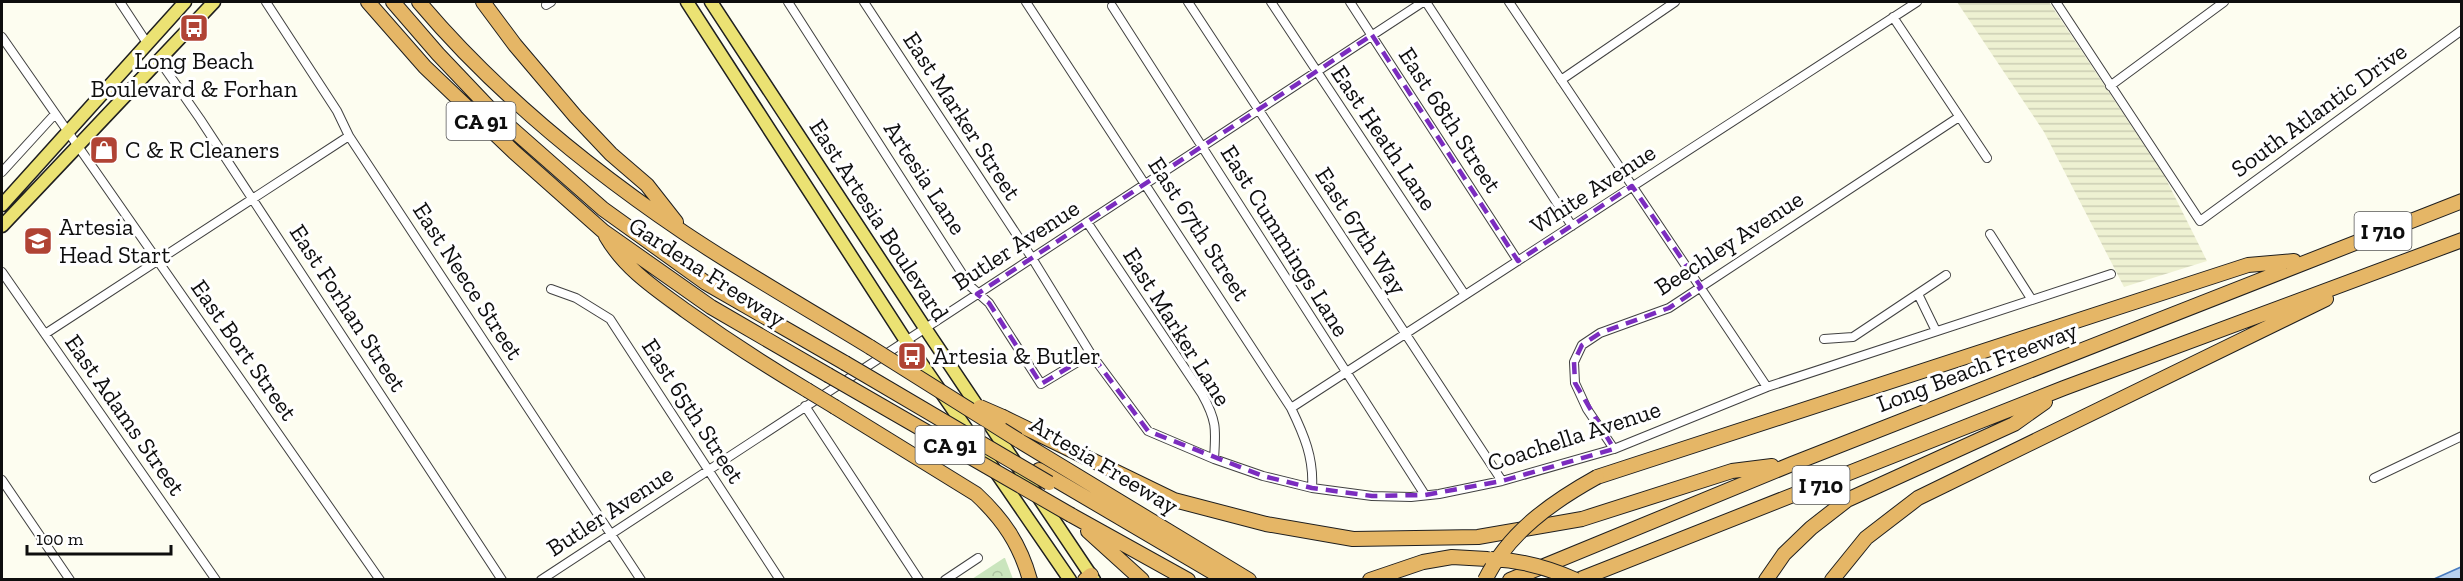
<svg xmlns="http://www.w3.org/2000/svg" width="2463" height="581" font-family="'Zilla Slab',serif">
  <defs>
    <pattern id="farmland-rules" width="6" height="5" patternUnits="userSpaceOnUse" patternTransform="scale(1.5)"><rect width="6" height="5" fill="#eef1d2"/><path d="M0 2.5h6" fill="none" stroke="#cbcdb3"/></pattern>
    <pattern id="park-crowns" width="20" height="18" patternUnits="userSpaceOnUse" patternTransform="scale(1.5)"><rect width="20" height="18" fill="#cae5bd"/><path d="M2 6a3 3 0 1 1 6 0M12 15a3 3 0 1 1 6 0" fill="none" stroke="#acc3a1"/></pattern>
    <pattern id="water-ripples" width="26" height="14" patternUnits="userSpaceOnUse" patternTransform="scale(1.5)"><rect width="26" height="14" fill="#b9d2f0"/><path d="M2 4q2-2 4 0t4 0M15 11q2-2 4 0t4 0" fill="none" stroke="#9eb3cd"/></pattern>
  </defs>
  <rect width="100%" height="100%" fill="#fdfdf0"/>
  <path fill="url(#farmland-rules)" d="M1957,2H2049L2164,175L2207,261L2124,287L2044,132Z"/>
  <path fill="url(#park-crowns)" d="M1005,558L1013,579H972L1004,558Z"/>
  <path fill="url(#water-ripples)" stroke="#487bbf" stroke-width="1.5" d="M2461,567V579H2434Z"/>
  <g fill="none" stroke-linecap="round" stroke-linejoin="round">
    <g stroke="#414141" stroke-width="10">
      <path id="minor" d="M120,2L147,43
        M266,2L337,111L349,136L641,580
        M788,2L970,286L989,303L1041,384L1091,354
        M864,2L1032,258L1091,354L1148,431L1214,459L1263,476L1312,488L1372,496L1411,497L1439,494L1502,481L1614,449L1767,387L2111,274
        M1026,2L1291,408C1304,435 1314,458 1312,488
        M1188,2L1502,481
        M1271,2L1465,295
        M1350,2L1518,261
        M1426,2L1572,226
        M1509,2L1767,387
        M2056,2L2200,221L2462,30
        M546,5L551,2
        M1112,6L1425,495
        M1893,17L1987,158
        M2,37L380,580
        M159,60L200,119L502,580
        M1561,80L1675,2
        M2110,86L2224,2
        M2,172L55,114
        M1087,222L1202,394C1217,421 1216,429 1214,459
        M1990,234L2032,300
        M2,272L216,580
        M551,289L576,298L610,319L780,580
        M1918,294L1936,331
        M45,334L349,136
        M1824,339L1853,337L1946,275
        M805,406L919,580
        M1291,408L1917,2
        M1614,449L1587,409L1575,383L1574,362L1582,345L1600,333L1669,308L1959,117
        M2374,478L2462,436
        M2,480L70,580
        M541,580L1423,2
        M945,580L978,558"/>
    </g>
    <g stroke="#1f1f1f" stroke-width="15">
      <path id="primary" d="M687,2L906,341L1070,580
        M711,2L925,328L1094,580
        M2,205L185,2
        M2,226L214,2"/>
    </g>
    <g stroke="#1f1f1f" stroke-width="16">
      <path id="motorway" d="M368,2L425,67L514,152L603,231L711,307L828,375
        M393,2L438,54L495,114L603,209L706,283L845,363
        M419,2C494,91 587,167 683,232C744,273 808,309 870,347
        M483,2L515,45L576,117L611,154L647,185L676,222
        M606,236C625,269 656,289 686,311C725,339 765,365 807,390
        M835,407L976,494C1003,519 1020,544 1030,580
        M1003,417L1174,500L1266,524L1353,539L1478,537L1582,519L1732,471L1772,466
        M1018,440L1249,580
        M1039,470L1226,580
        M1597,477L2248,265L2294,261
        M1071,515L1188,580
        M1088,531L1142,580
        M1085,580L1091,575
        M1370,580L1423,562L1452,557L1487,559
        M1510,580L1792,464L2462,201
        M1578,580L2064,388L2462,240
        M1766,580L1784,554L1811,528L1847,500L2014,424L2045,402
        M1832,580L1866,538L1918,498L2326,299"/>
    </g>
    <use href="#minor" stroke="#fff" stroke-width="8"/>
    <use href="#primary" stroke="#ebe273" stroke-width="12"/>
    <use href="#motorway" stroke="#e5b666" stroke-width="14"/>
    <g stroke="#1f1f1f" stroke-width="16" stroke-linecap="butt">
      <path id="motorway-bridge" d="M870,347L1018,440
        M845,363L1049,483
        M828,375L1071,515
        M807,390L835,407
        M980,407L1003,417
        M1491,559C1520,560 1549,568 1576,580
        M1485,580C1509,532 1552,502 1597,477"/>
    </g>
    <use href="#motorway-bridge" stroke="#e5b666" stroke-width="14"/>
  </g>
  <path fill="none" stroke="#7b2cbf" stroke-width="4.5" stroke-dasharray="12 8" stroke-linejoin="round" d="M1372,35L1518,261L1632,186L1701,287L1669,308L1600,333L1582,345L1574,362L1575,383L1614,449L1502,481L1425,495L1372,496L1312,488L1263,476L1148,431L1091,354L1041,384L989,303L977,294Z"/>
  <defs>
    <g id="bus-square" transform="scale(1.5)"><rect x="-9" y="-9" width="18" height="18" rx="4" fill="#b04334" stroke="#fff"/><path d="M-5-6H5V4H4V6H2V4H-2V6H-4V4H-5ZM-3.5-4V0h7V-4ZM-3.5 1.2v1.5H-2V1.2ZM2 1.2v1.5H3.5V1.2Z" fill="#fff"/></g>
    <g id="shop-square" transform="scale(1.5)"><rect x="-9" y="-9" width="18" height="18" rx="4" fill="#b04334" stroke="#fff"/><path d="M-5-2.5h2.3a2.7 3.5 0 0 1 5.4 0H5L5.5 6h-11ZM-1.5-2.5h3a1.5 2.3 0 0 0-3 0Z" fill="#fff"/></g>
    <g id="school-square" transform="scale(1.5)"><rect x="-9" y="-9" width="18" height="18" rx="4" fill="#b04334" stroke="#fff"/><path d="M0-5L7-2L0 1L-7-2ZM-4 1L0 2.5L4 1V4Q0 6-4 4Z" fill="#fff"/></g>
  </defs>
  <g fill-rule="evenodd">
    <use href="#bus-square" x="194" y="28"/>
    <use href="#shop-square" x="104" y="150"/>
    <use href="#school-square" x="38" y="241"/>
    <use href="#bus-square" x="912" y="356"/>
  </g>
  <g text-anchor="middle" stroke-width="6" stroke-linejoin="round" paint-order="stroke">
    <g fill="#fff" stroke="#565656" stroke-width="1.5">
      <rect x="446.5" y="102" width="69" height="38" rx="4.5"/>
      <rect x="2354.5" y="212" width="57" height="38" rx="4.5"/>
      <rect x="915.5" y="426" width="69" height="38" rx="4.5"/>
      <rect x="1792.5" y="466" width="57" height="38" rx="4.5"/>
    </g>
    <g font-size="22" font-weight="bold" fill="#0e0e0e">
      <text x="481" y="129">CA 91</text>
      <text x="2383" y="239">I 710</text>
      <text x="950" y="453">CA 91</text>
      <text x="1821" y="493">I 710</text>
    </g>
    <g font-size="24" fill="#0e0e0e" stroke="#fff" text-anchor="start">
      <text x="194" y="69" text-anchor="middle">Long Beach<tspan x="194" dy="28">Boulevard &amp; Forhan</tspan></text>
      <text x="125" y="158">C &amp; R Cleaners</text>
      <text x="59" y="235">Artesia<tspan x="59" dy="28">Head Start</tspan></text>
      <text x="933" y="364">Artesia &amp; Butler</text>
    </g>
    <g font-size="24" fill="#0e0e0e" stroke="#fff">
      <text transform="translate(2319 110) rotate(-36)" y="8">South Atlantic Drive</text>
      <text transform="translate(962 116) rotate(57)" y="8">East Marker Street</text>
      <text transform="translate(1450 120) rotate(57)" y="8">East 68th Street</text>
      <text transform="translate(1384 138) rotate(56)" y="8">East Heath Lane</text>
      <text transform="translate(925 178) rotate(57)" y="8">Artesia Lane</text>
      <text transform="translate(1593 189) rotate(-33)" y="8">White Avenue</text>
      <text transform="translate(879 220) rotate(57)" y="8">East Artesia Boulevard</text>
      <text transform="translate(1199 229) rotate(57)" y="8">East 67th Street</text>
      <text transform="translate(1361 231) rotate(57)" y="8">East 67th Way</text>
      <text transform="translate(1285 241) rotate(58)" y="8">East Cummings Lane</text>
      <text transform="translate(1729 243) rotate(-33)" y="8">Beechley Avenue</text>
      <text transform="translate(1016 245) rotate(-33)" y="8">Butler Avenue</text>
      <text transform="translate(707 272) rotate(33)" y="8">Gardena Freeway</text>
      <text transform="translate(468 281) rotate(57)" y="8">East Neece Street</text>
      <text transform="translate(348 308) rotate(57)" y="8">East Forhan Street</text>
      <text transform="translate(1177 327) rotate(58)" y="8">East Marker Lane</text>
      <text transform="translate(244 350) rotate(55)" y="8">East Bort Street</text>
      <text transform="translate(1977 367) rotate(-21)" y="8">Long Beach Freeway</text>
      <text transform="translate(693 411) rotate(57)" y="8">East 65th Street</text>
      <text transform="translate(125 415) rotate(55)" y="8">East Adams Street</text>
      <text transform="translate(1574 436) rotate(-18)" y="8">Coachella Avenue</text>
      <text transform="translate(1104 465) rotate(31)" y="8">Artesia Freeway</text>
      <text transform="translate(610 511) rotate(-33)" y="8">Butler Avenue</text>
    </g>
  </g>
  <rect width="2463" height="581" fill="none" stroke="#0e0e0e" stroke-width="6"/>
  <path d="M27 545v9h144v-9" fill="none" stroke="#0e0e0e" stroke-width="3"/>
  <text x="36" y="545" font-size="18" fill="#0e0e0e" stroke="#ffffff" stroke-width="4.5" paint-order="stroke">100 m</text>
</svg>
